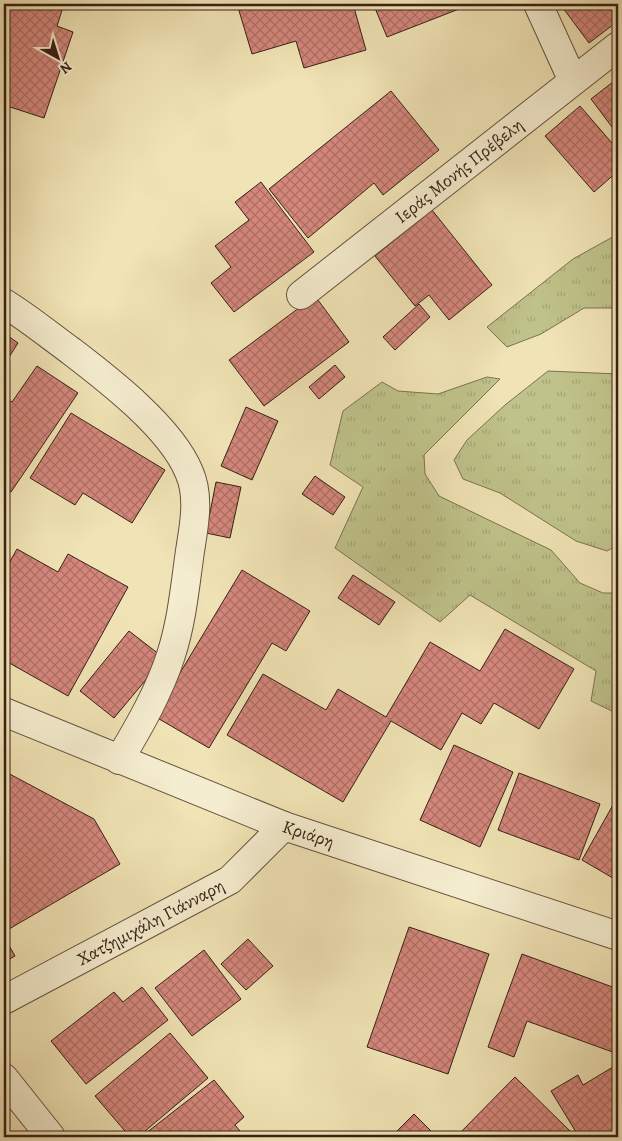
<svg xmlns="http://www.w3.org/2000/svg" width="622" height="1141" font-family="Alegreya,serif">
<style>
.grass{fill:url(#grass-tufts);stroke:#7b7250}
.building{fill:url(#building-cross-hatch);stroke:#372116}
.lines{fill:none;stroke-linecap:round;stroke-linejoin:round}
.minor-casing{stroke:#65523e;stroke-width:30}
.minor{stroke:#f5edcf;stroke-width:28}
.labels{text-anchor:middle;stroke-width:4.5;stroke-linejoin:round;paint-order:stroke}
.street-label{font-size:18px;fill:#372116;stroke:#f5edcf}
</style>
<defs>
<pattern id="grass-tufts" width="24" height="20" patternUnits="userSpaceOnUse" patternTransform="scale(1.25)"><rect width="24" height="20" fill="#bfc28a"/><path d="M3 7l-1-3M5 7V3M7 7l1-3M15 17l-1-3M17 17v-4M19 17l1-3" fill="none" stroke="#a5a676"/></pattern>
<pattern id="building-cross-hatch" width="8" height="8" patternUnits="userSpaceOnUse" patternTransform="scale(1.25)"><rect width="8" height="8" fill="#d5877c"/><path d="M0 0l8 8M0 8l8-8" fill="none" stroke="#ae6e65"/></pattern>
</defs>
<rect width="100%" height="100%" fill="#f0e3b5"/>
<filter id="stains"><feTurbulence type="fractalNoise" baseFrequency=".004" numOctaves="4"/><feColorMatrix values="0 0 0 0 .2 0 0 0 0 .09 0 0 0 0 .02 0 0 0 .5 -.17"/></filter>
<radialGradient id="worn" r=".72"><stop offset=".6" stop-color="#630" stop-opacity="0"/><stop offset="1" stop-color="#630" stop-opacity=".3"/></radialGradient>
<path class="grass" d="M618,234V308H584L541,334L507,347L487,327L573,259Z
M548,371L618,374V545L607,551L576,541L500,493L463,479L454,460L467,440L505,405Z
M487,377L500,379L424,455L425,474L439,496L551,550L580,583L603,593H618V714L591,701L596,671L470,595L440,622L335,548L363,487L330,465L343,411L382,382L398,391L438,394Z"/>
<path class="building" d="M4,4H64L57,26L73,32L44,118L4,105Z
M237,4H322V6L330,4H353L366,50L304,68L296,41L252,54Z
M386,4H457L459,9L387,37L375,8Z
M560,4H618V21L589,43Z
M618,78V135L591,99Z
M391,91L439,150L383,195L374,183L308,238L269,189Z
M580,106L618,150V171L594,192L545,136Z
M261,182L314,252L234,312L211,283L231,267L215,246L249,220L235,202Z
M432,210L492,285L449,320L429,295L415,306L375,256Z
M315,296L349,342L264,406L229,360Z
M419,304L430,317L395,350L383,337Z
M4,333L18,343L4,365Z
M335,365L345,377L319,399L309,387Z
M37,366L78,393L11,492L4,487V397L12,402Z
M246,407L278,421L252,480L221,466Z
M71,413L165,470L132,523L83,493L75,505L30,478Z
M315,476L345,497L333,515L302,494Z
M216,482L241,487L230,538L206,533Z
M17,549L58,572L68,554L128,587L68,696L4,660V572Z
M242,570L310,611L286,651L272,643L209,748L154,716Z
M353,575L395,602L379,625L338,598Z
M505,629L574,669L539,729L494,703L481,724L462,713L441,750L391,721L343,802L227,735L263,674L326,710L338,689L386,717L430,642L480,671Z
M129,631L164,658L114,718L80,691Z
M454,745L513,772L480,847L420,820Z
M4,771L94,819L120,864L4,932Z
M519,773L600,804L579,860L498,830Z
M618,796V881L582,860Z
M409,927L489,954L448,1074L367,1047Z
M4,937L15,956L4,962Z
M248,939L273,966L246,990L221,964Z
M204,950L241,999L192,1036L155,988Z
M522,954L618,989V1054L527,1021L514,1057L488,1047Z
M142,987L168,1020L86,1084L51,1041L114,992L123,1002Z
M170,1033L208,1078L138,1137H130L95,1096Z
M618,1064V1137H579L551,1091L578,1075L583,1085Z
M515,1077L570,1131L564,1137H456Z
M214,1080L244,1117L235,1125L245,1137H141Z
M414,1114L437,1137H391Z"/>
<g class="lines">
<defs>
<g id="minor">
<path d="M538,4L573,81"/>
<path id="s1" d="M301,295L618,46"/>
<path d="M4,303C27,317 49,335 71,351C109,380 171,428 189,472C200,496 194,526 190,551C185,586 182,621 171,655C159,692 139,727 119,760"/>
<path id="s2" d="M4,712L284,826L618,936"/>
<path id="s3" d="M4,1000L230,880L284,826"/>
<path d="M4,1078L51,1137"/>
</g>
</defs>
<use href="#minor" class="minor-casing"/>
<use href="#minor" class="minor"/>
</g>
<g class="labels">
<g class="street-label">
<text dy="6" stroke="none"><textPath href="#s1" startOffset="201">Ιεράς Μονής Πρέβελη</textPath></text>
<text dy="6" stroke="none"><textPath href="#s2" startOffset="328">Κριάρη</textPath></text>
<text dy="6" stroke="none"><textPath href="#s3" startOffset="166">Χατζημιχάλη Γιάνναρη</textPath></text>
</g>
</g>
<rect width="622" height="1141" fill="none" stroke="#f0e3b5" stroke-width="20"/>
<rect x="5" y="5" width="612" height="1131" fill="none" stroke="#372116" stroke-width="2.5"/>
<rect x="10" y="10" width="602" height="1121" fill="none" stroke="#372116"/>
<g transform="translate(58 58) rotate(141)" stroke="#f5edcf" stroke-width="4" paint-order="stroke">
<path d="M0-4L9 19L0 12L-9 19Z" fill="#372116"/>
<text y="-8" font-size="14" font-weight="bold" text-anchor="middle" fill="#372116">N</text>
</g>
<rect width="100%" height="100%" filter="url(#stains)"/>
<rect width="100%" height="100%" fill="url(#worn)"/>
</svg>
